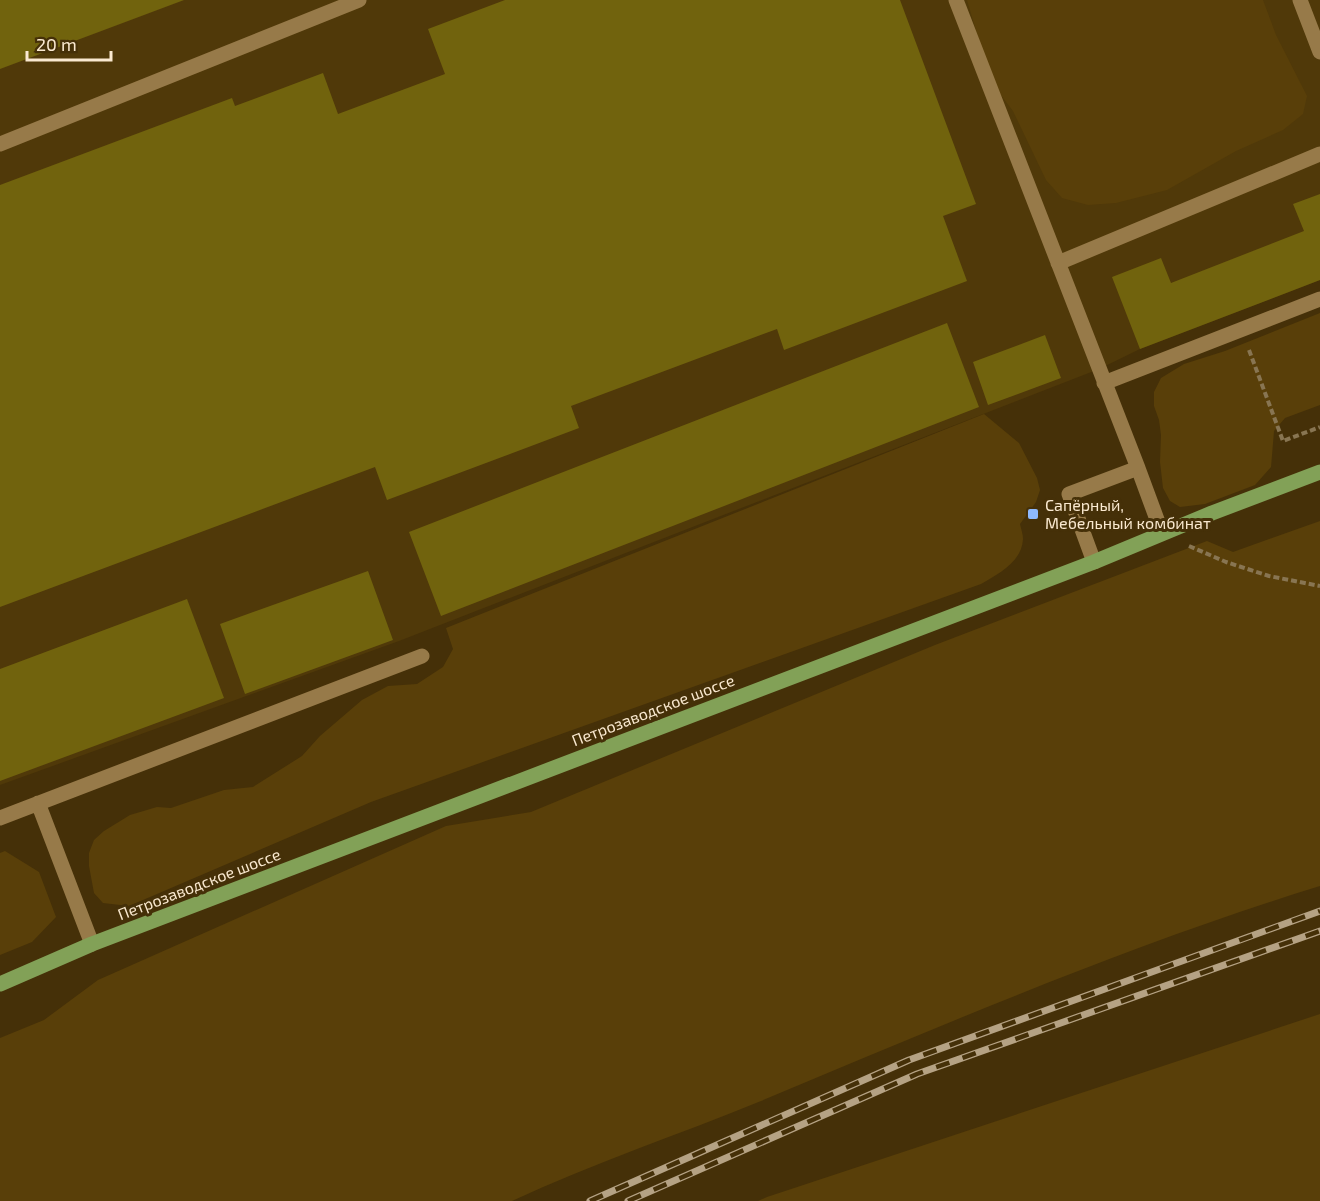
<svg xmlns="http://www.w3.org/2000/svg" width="1320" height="1201" font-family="'Exo 2',sans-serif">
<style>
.built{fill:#503909}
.green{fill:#593f09}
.building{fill:#71630d}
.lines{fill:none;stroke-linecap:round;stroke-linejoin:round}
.path{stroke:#887552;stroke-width:4;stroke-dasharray:6 3;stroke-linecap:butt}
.lane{stroke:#977a49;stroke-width:15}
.primary{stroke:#82a157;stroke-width:15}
.rail-casing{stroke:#b5a284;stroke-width:7}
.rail{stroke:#453008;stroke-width:4.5;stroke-dasharray:14;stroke-linecap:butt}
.poi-dot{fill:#8eb9fc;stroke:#453008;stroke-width:2}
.labels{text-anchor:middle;stroke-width:6;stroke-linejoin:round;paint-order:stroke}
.poi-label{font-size:16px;fill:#fae9d0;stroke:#453008;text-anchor:start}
.street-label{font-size:16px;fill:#fae9d0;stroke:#453008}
</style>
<rect width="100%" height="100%" fill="#453008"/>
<path class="built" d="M0,0H1320V280L1140,349L1099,369L399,641L0,785Z"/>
<path class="green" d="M967,0H1263L1276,35L1307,96L1303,114L1283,130L1236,151L1167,190L1116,203L1088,205L1062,198L1046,180L1013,111L997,90L986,64Z
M1320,313V405L1285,418L1274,431L1271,467L1255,485L1205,504L1180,507L1170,501L1163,488L1160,462L1161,435L1159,420L1154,406V392L1161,378L1184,364L1225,351Z
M984,414L1019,443L1037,478L1040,490L1036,502L1020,524C1021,529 1023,534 1023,539C1022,562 998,574 981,584L371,802L129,906L103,903L94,893L89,866V853L94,840L104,831L130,815L157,807L171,808L224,790L253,787L302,756L320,736L362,700L388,686L417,684L443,667L453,649L446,628Z
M1320,521V886C1129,945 945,1024 761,1101C678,1135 593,1163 512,1201H0V1038L44,1020L98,980L446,826L531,812L935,645L1207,541L1233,552Z
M5,851L39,872L56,917L32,942L0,955V853Z
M1320,1014V1201H758L767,1197Z"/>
<path class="building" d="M0,0H184L0,69Z
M505,0H900L976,204L943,216L967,281L784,350L777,329L571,406L579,428L387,500L375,467L0,607V185L232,98L235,106L323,73L338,114L445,74L428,29Z
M1320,194V280L1140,349L1112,277L1161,258L1171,283L1304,231L1293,204Z
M947,323L979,407L441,616L409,532Z
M1045,335L1061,378L988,405L973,362Z
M368,571L393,640L245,694L220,624Z
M187,599L224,698L0,781V669Z"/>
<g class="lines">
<path class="path" d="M1249,350L1283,441L1320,427
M1189,546L1226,562L1269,576L1320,586"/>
<path class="lane" d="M956,0L1138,468
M1300,0L1320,52
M0,144L359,0
M1058,263L1320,154
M1104,383L1320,299
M1094,562L1069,494L1138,468L1162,533
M38,803L92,944
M0,818L422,656"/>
<path class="primary" d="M0,984L92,944L1094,562L1212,513L1320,472"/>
<defs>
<path id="rail" d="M590,1201L909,1060L1320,911
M628,1201L917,1074L1320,931"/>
</defs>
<use href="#rail" class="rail-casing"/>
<use href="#rail" class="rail"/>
</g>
<rect class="poi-dot" x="1027" y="508" width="12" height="12" rx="3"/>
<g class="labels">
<g class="poi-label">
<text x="1045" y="511">Сапёрный,<tspan x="1045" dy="18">Мебельный комбинат</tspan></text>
</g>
<g class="street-label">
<text transform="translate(653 710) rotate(-21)" y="6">Петрозаводское шоссе</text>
<text transform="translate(199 884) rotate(-21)" y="6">Петрозаводское шоссе</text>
</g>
</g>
<path d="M27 51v9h84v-9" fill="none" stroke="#fae9d0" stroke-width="3"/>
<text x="36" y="51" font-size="18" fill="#fae9d0" stroke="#453008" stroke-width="4.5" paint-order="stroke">20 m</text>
</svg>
